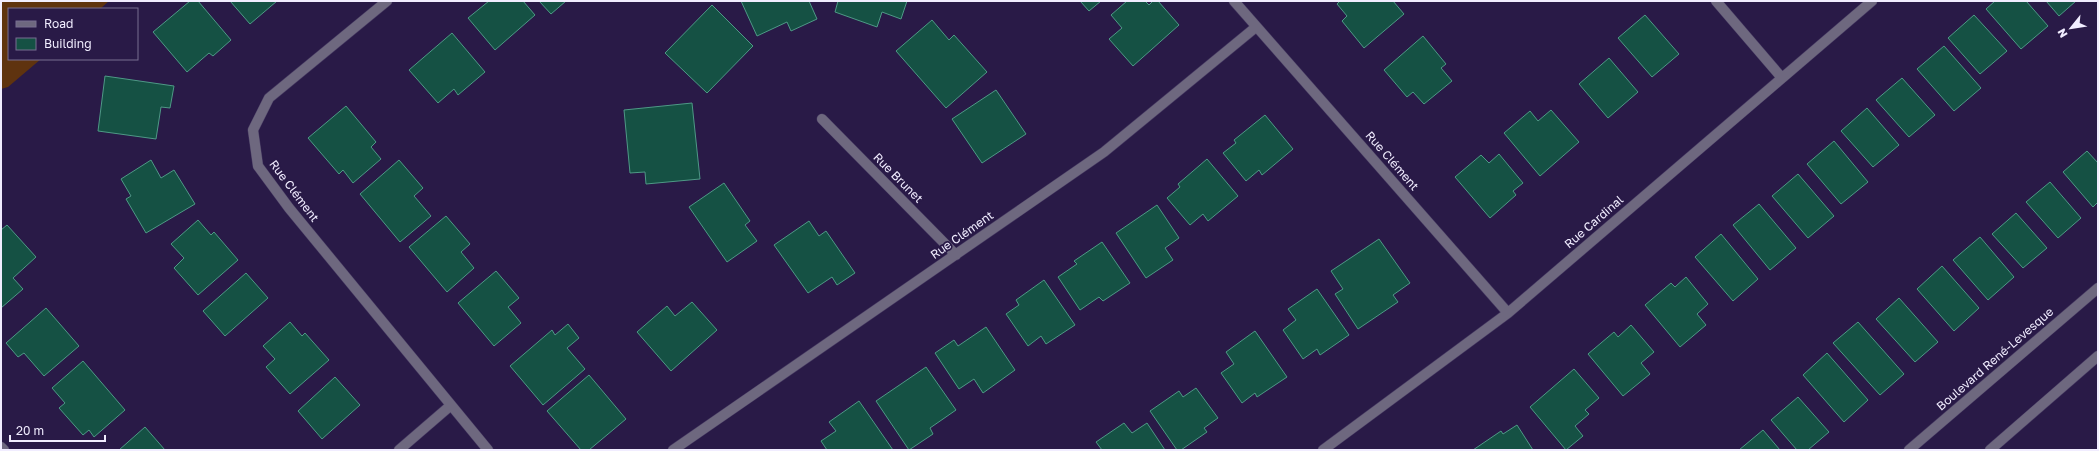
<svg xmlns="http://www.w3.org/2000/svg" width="2099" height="451" font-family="'Golos Text',sans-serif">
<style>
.green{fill:#5f330f}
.building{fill:#155144;stroke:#4e9986}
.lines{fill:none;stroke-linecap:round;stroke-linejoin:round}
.street-casing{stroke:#453861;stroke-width:11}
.street{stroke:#6e687f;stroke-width:10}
.labels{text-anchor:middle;stroke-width:3.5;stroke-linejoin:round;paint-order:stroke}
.street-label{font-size:12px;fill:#f1edff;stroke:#291a47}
</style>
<rect width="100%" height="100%" fill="#291a47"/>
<path class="green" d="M1,1H109L100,9H9V59H41L8,87L1,89Z"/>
<path class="building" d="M190,1H198L231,40L213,56L209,53L187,72L153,32Z
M230,1H277L250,24Z
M489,1H523L535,15L495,50L468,18Z
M539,1H566L551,14Z
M741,1H809L817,19L791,31L787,22L757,36Z
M838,1H907L901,19L882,12L877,27L835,12Z
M1080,1H1101L1089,11Z
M1127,1H1145L1149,5L1153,1H1158L1179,25L1133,66L1109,39L1122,28L1111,15Z
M1340,1H1393L1404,14L1364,48L1342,21L1347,16L1337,4Z
M1995,1H2026L2048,26L2021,49L1986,9Z
M2046,1H2076L2059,16Z
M712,5L753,46L707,93L665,53Z
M1645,15L1679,54L1652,77L1618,38Z
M1974,15L2007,51L1980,74L1948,38Z
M932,20L949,40L954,35L987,72L946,108L896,51Z
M452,33L485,72L458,95L454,89L438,103L409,70Z
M1423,36L1446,64L1441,68L1452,81L1424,104L1413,92L1407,97L1384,70Z
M1944,46L1981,88L1954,111L1917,69Z
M1609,58L1638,92L1608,118L1579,84Z
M105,76L174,86L170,108L161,107L156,139L98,131Z
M1902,78L1935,115L1909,137L1876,100Z
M996,90L1026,134L982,163L952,119Z
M692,103L700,179L646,184L645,172L630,173L624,110Z
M346,106L376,142L371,147L381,159L353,183L343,170L339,174L308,138Z
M1867,108L1899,145L1873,167L1841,131Z
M1551,110L1579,142L1540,176L1504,133L1530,111L1538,121Z
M1265,115L1293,149L1262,175L1259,170L1246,181L1223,153L1236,143L1234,140Z
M1834,141L1868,182L1841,204L1807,164Z
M2087,151L2098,163V202L2093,207L2063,172Z
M1499,154L1523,183L1513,191L1516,195L1490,218L1455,177L1481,155L1489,163Z
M1207,159L1238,196L1208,221L1203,214L1190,225L1167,198L1180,187L1178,184Z
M151,160L161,178L174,170L195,204L146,233L126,199L131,196L121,179Z
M399,160L423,188L414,196L431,216L400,242L360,194Z
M1798,174L1834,216L1808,238L1772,196Z
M2050,182L2081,218L2058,238L2026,202Z
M724,183L750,221L745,225L757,241L727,262L689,207Z
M1759,204L1796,248L1770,270L1733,225Z
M1157,205L1179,238L1165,248L1173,260L1146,278L1116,233Z
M2016,213L2047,248L2023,268L1992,234Z
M446,216L470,244L461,252L474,268L447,292L409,247Z
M198,220L211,235L214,232L238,260L198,295L174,268L184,258L171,244Z
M809,221L819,236L826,231L855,273L837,285L832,277L808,293L774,245Z
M7,225L36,257L13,278L23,289L1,308V230Z
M1721,234L1758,279L1733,301L1695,257Z
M1980,237L2014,277L1988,300L1953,260Z
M1379,239L1410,283L1393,295L1398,302L1358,329L1335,294L1343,289L1331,271Z
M1102,242L1130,283L1103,301L1099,297L1080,310L1058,277L1077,264L1074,261Z
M1942,266L1979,308L1954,331L1917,289Z
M496,271L519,298L508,307L521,323L494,346L458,303Z
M246,273L268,298L225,336L203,311Z
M1686,277L1708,304L1697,314L1706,325L1680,347L1645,305L1671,283L1675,287Z
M1044,280L1075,325L1046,344L1041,336L1028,346L1006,314L1019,305L1016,300Z
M1317,289L1349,335L1320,355L1317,349L1303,359L1283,330L1296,320L1288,309Z
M1899,298L1938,342L1915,362L1876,319Z
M692,302L717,330L671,371L637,332L667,306L675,316Z
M46,308L79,346L44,376L24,353L18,357L6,343Z
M290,322L302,336L305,333L329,360L290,394L266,367L275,359L263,346Z
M1858,322L1904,374L1880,395L1833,343Z
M568,324L579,338L567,348L585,369L543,405L510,366L552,330L555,335Z
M1631,325L1654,352L1641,363L1650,374L1623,396L1588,354L1614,332L1618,337Z
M986,327L1015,370L983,393L974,379L959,389L935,353L954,340L958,346Z
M1255,331L1287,377L1257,397L1255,393L1242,403L1221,373L1234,364L1226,352Z
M1827,353L1868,400L1844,422L1803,375Z
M83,361L125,410L94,437L89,430L83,435L59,408L65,403L52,388Z
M926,367L956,410L930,428L933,434L909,450L876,401Z
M1574,369L1599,398L1585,410L1589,414L1575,426L1583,436L1566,450L1530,407Z
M589,375L626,419L589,450H581L547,411Z
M335,377L360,405L322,439L298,411Z
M1196,388L1218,418L1204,428L1207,432L1181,450H1177L1150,411L1179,391L1183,397Z
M1798,397L1829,432L1808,450H1797L1771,420Z
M859,401L893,450H827L821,441L836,431L829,422Z
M1124,423L1132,433L1147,423L1165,450H1102L1096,442Z
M1517,425L1533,450H1473L1501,431L1503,434Z
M145,427L165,450H119Z
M1763,430L1780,450H1739Z"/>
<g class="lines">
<defs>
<path id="street" d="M387,1L269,98L253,130L258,166L289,208L488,450
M1234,1L1508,313
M1716,1L1782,78
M822,119L956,255
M1,447L4,450
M399,450L450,406
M673,450L1104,152L1256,27
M1323,450L1508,313L1872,1
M1909,450L2098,288
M1990,450L2098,356"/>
</defs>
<use href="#street" class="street-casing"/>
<use href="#street" class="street"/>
</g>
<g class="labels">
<g class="street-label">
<text transform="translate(1392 161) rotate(49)" y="4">Rue Clément</text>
<text transform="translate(898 178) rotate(45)" y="4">Rue Brunet</text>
<text transform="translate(294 191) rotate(53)" y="4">Rue Clément</text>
<text transform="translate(1594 222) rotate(-41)" y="4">Rue Cardinal</text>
<text transform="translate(962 235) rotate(-35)" y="4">Rue Clément</text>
<text transform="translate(1995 359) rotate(-41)" y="4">Boulevard René-Levesque</text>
</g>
</g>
<rect width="2099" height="451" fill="none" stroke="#f1edff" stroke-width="4"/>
<rect x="8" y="8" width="130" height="52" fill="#291a47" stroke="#796e91"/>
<rect x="16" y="21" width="20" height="6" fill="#6e687f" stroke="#796e91"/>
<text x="44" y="28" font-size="12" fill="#f1edff">Road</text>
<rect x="16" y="38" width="20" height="12" fill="#155144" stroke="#796e91"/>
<text x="44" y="48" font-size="12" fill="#f1edff">Building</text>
<g transform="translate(2071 28) rotate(240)" stroke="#291a47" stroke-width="3" paint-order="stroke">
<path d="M0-3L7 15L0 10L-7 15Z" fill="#f1edff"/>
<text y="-6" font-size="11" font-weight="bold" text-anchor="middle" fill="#f1edff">N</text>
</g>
<path d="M10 435v6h95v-6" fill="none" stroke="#f1edff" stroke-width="2"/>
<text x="16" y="435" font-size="12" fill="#f1edff" stroke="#291a47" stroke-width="3" paint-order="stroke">20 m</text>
</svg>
